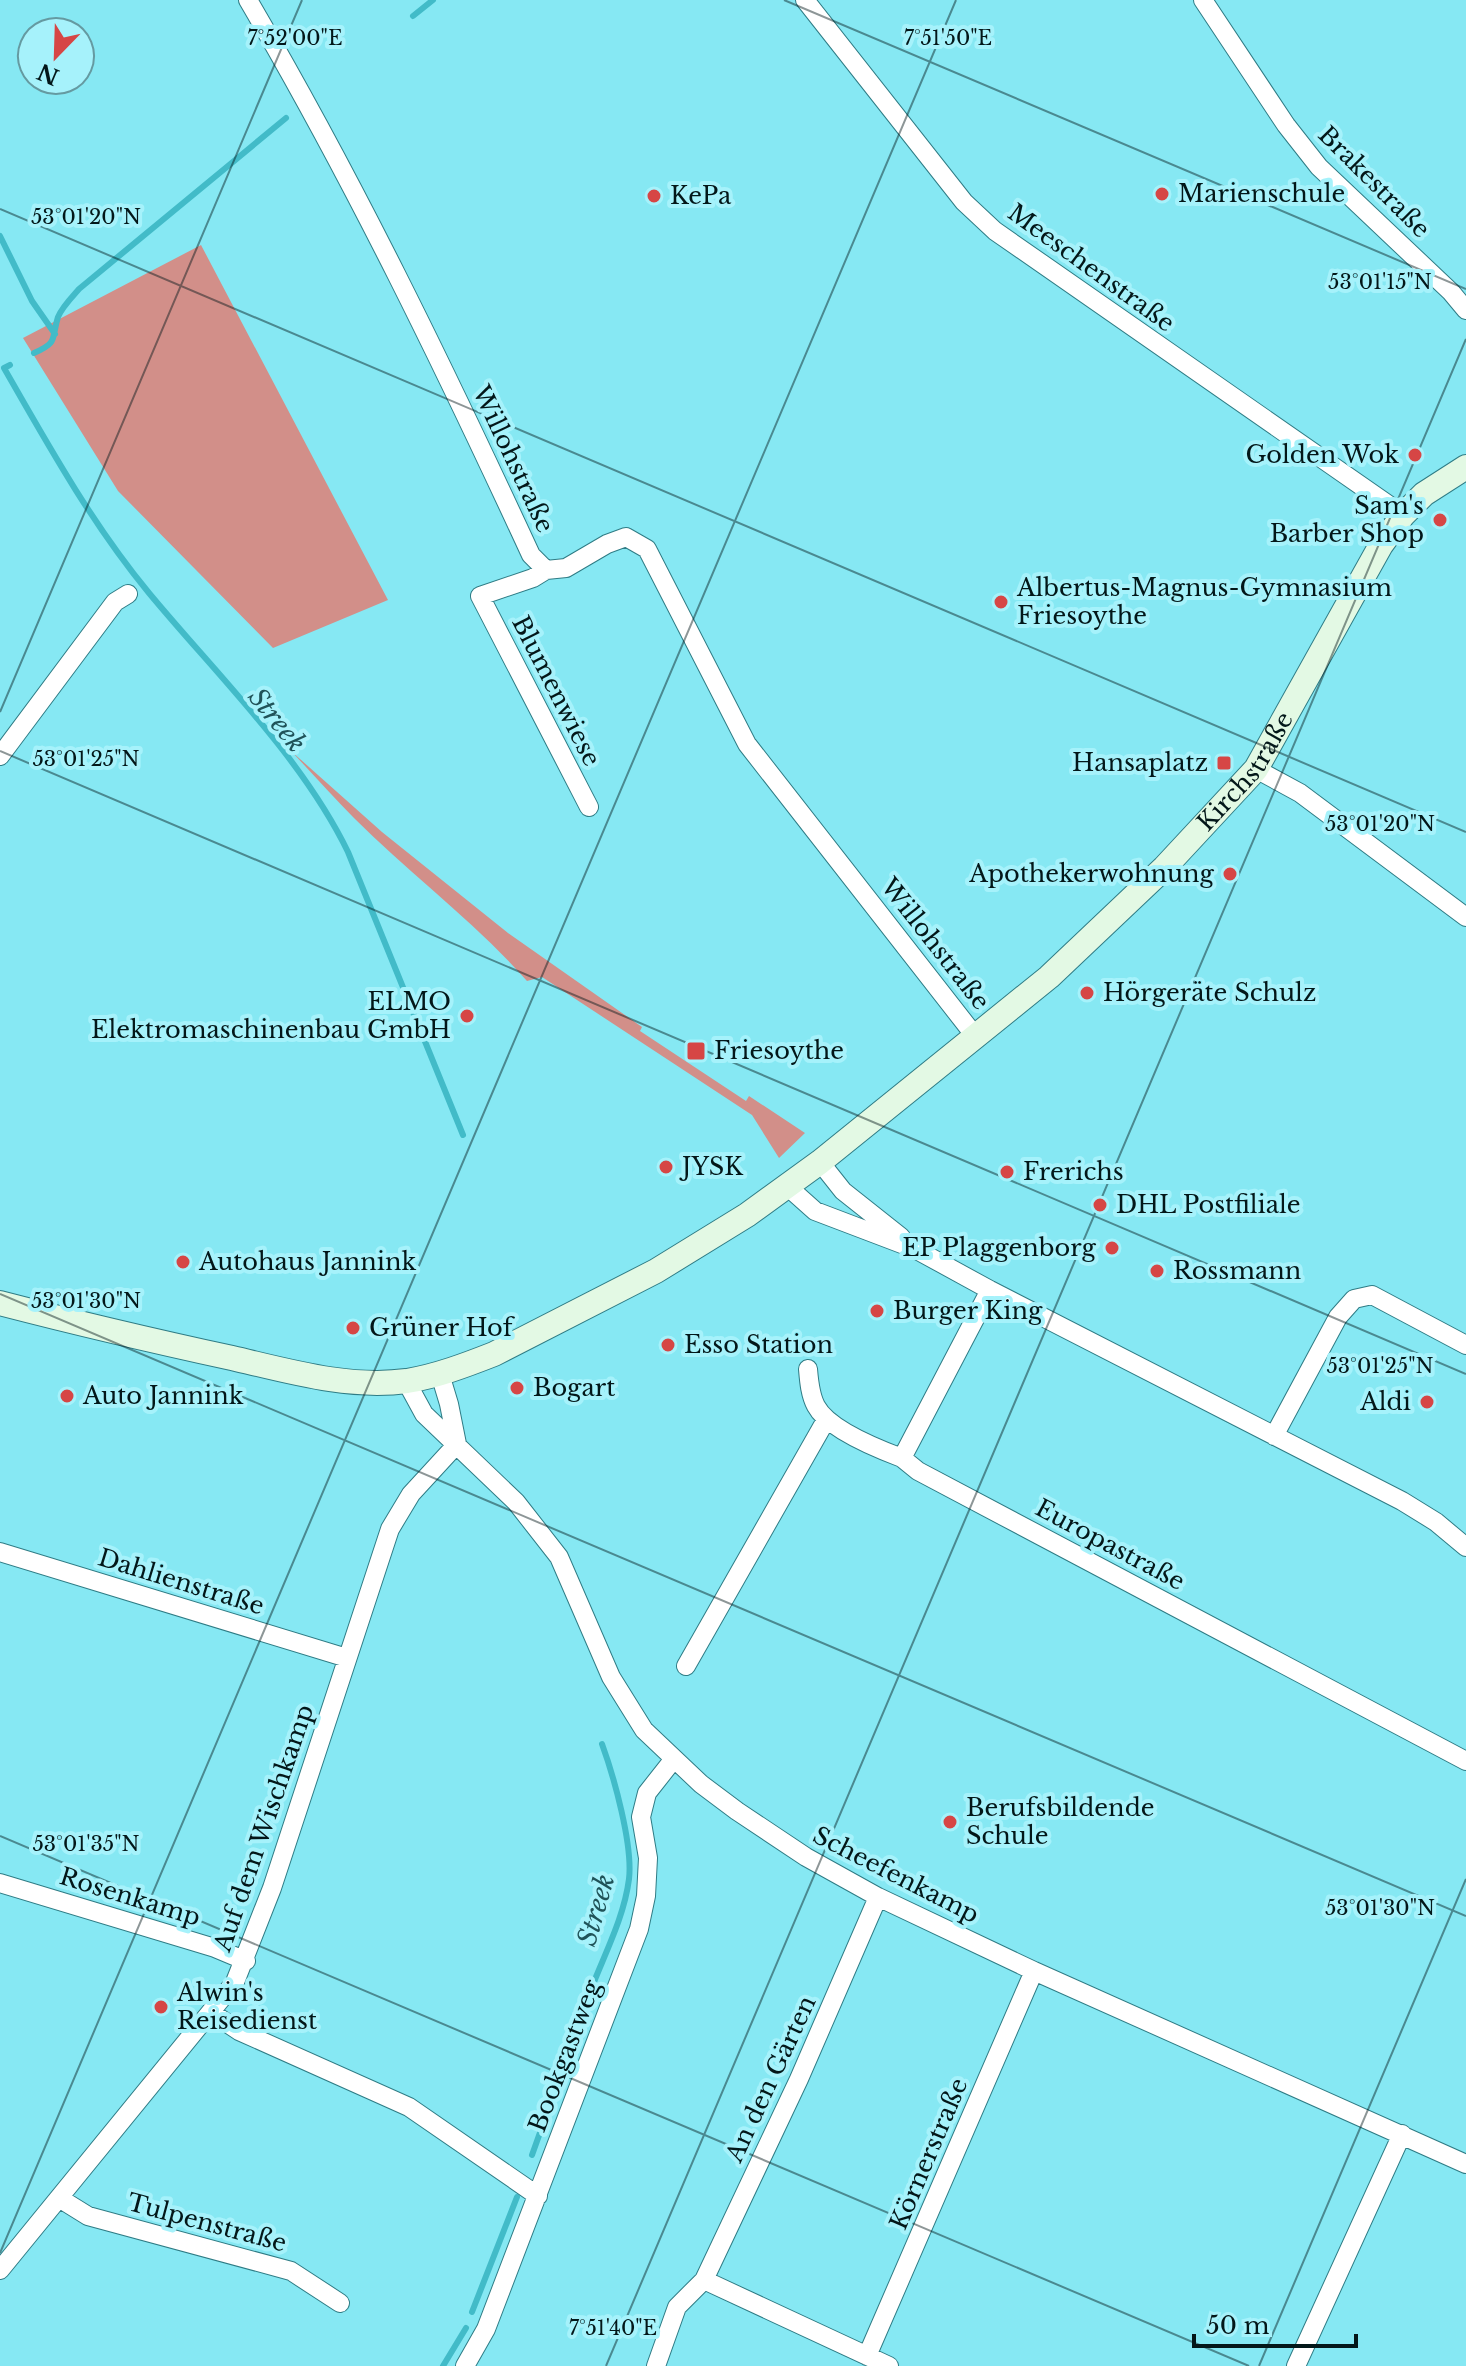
<svg xmlns="http://www.w3.org/2000/svg" width="1466" height="2366" font-family="'Libre Baskerville',serif">
<style>
.grass{fill:#d28f89}
.lines{fill:none;stroke-linecap:round;stroke-linejoin:round}
.stream{stroke:#42bbc8;stroke-width:6}
.street-casing{stroke:#2f7c85;stroke-width:20}
.secondary-casing{stroke:#2f7c85;stroke-width:26}
.street{stroke:#fff;stroke-width:18}
.secondary{stroke:#e3f9e4;stroke-width:24}
.ticks{fill:none;stroke:#031719;stroke-width:2;stroke-opacity:0.45}
.poi-dot{fill:#d64645;stroke:#a6f2fb;stroke-width:3}
.labels{text-anchor:middle;stroke-width:8;stroke-linejoin:round;paint-order:stroke}
.street-label{font-size:24px;fill:#031719;stroke:#a6f2fb}
.poi-label{font-size:24px;fill:#031719;stroke:#a6f2fb;text-anchor:start}
.water-label{font-size:26px;font-style:italic;fill:#205359;stroke:#a6f2fb}
.ticks-label{font-size:20px;text-anchor:middle;fill:#031719;stroke:#a6f2fb;stroke-width:8;stroke-linejoin:round;paint-order:stroke}
</style>
<rect width="100%" height="100%" fill="#86e8f3"/>
<path class="grass" d="M201,245L388,600L273,648L118,491L23,338Z
M291,751L382,832L508,933L642,1027L640,1031L746,1101L749,1096L805,1133L779,1158L752,1115L542,977L527,981C474,921 410,874 354,818C332,796 312,773 291,751Z"/>
<g class="lines">
<path class="stream" d="M413,16L433,0
M0,236L32,301L55,334
M34,353C59,342 51,339 58,317C62,307 72,297 79,289L286,118
M10,365L4,368C48,445 92,524 149,593C216,674 302,757 348,852L463,1135
M590,1992C604,1955 624,1918 629,1879C633,1845 614,1777 602,1744
M532,2155L580,2021
M472,2312L517,2197
M443,2366L466,2328"/>
<defs>
<path id="street" d="M248,0C353,179 444,367 531,555L546,570L566,568L607,544L626,537L647,549L747,744L975,1036
M805,0L964,202L995,231L1403,515
M1203,0L1286,125L1319,167L1451,292L1466,310
M546,570L533,578L480,596L589,807
M0,756L115,602L128,594
M1256,769L1300,793L1466,917
M820,1162L843,1191L901,1237
M787,1186L815,1211L915,1249L990,1290L1402,1501L1436,1522L1466,1547
M990,1290L902,1458L918,1471L1466,1761
M808,1369C809,1381 810,1395 816,1406C828,1429 878,1449 902,1458
M440,1374L449,1404L457,1444
M406,1381L424,1414L516,1502L559,1557L611,1677L644,1730L701,1784L737,1811L806,1857L878,1897L1034,1971L1466,2164
M1274,1436L1338,1317L1354,1299L1372,1295L1466,1345
M0,1552L347,1658
M686,1666L826,1420
M0,1883L215,1948L246,1961
M212,2013L239,2031L409,2107L538,2196
M59,2198L88,2216L291,2271L340,2303
M0,2270L235,1982L272,1888L390,1529L411,1494L457,1444
M704,2280L889,2366
M867,2356L1034,1971
M465,2366L486,2329L639,1929L646,1896L648,1858L641,1817L647,1793L673,1760
M656,2366L677,2307L704,2280L799,2079L878,1897
M1296,2366L1402,2134"/>
<g id="secondary">
<path id="s1" d="M0,1303C77,1323 154,1341 232,1358C288,1371 349,1389 407,1381C437,1376 466,1365 494,1354L656,1271L747,1215L820,1162L1049,977L1164,868L1256,769L1381,545L1403,515L1424,494L1466,467"/>
</g>
</defs>
<use href="#street" class="street-casing"/>
<use href="#secondary" class="secondary-casing"/>
<use href="#street" class="street"/>
<use href="#secondary" class="secondary"/>
</g>
<path class="ticks" d="M784,0L1466,289M0,209L1466,832M0,712L302,0M0,751L1466,1374M0,1294L1466,1916M0,1836L1249,2366M0,2253L956,0M606,2366L1466,339M1259,2366L1466,1879"/>
<g class="poi-dot">
<circle cx="1162" cy="194" r="8"/>
<circle cx="654" cy="196" r="8"/>
<circle cx="1415" cy="455" r="8"/>
<circle cx="1440" cy="520" r="8"/>
<circle cx="1001" cy="602" r="8"/>
<rect x="1216" y="755" width="16" height="16" rx="4"/>
<circle cx="1230" cy="874" r="8"/>
<circle cx="1087" cy="993" r="8"/>
<circle cx="467" cy="1016" r="8"/>
<rect x="686" y="1041" width="20" height="20" rx="4"/>
<circle cx="666" cy="1167" r="8"/>
<circle cx="1007" cy="1172" r="8"/>
<circle cx="1100" cy="1205" r="8"/>
<circle cx="1112" cy="1248" r="8"/>
<circle cx="183" cy="1262" r="8"/>
<circle cx="1157" cy="1271" r="8"/>
<circle cx="877" cy="1311" r="8"/>
<circle cx="353" cy="1328" r="8"/>
<circle cx="668" cy="1345" r="8"/>
<circle cx="517" cy="1388" r="8"/>
<circle cx="67" cy="1396" r="8"/>
<circle cx="1427" cy="1402" r="8"/>
<circle cx="950" cy="1822" r="8"/>
<circle cx="161" cy="2007" r="8"/>
</g>
<g class="labels">
<g class="street-label">
<text transform="translate(1374 182) rotate(45)" y="8">Brakestraße</text>
<text transform="translate(1091 268) rotate(36)" y="8">Meeschenstraße</text>
<text transform="translate(513 459) rotate(65)" y="8">Willohstraße</text>
<text transform="translate(556 691) rotate(63)" y="8">Blumenwiese</text>
<text dy="8" stroke="none"><textPath href="#s1" startOffset="1466">Kirchstraße</textPath></text>
<text transform="translate(935 944) rotate(52)" y="8">Willohstraße</text>
<text transform="translate(1110 1545) rotate(28)" y="8">Europastraße</text>
<text transform="translate(181 1582) rotate(17)" y="8">Dahlienstraße</text>
<text transform="translate(264 1828) rotate(-71)" y="8">Auf dem Wischkamp</text>
<text transform="translate(896 1875) rotate(27)" y="8">Scheefenkamp</text>
<text transform="translate(130 1897) rotate(17)" y="8">Rosenkamp</text>
<text transform="translate(565 2056) rotate(-69)" y="8">Bookgastweg</text>
<text transform="translate(771 2079) rotate(-65)" y="8">An den Gärten</text>
<text transform="translate(929 2154) rotate(-67)" y="8">Körnerstraße</text>
<text transform="translate(207 2223) rotate(15)" y="8">Tulpenstraße</text>
</g>
<g class="poi-label">
<text x="1178" y="202">Marienschule</text>
<text x="670" y="204">KePa</text>
<text x="1399" y="463" text-anchor="end">Golden Wok</text>
<text x="1424" y="514" text-anchor="end">Sam's<tspan x="1424" dy="28">Barber Shop</tspan></text>
<text x="1017" y="596">Albertus-Magnus-Gymnasium<tspan x="1017" dy="28">Friesoythe</tspan></text>
<text x="1208" y="771" text-anchor="end">Hansaplatz</text>
<text x="1214" y="882" text-anchor="end">Apothekerwohnung</text>
<text x="1103" y="1001">Hörgeräte Schulz</text>
<text x="451" y="1010" text-anchor="end">ELMO<tspan x="451" dy="28">Elektromaschinenbau GmbH</tspan></text>
<text x="714" y="1059">Friesoythe</text>
<text x="682" y="1175">JYSK</text>
<text x="1023" y="1180">Frerichs</text>
<text x="1116" y="1213">DHL Postfiliale</text>
<text x="1096" y="1256" text-anchor="end">EP Plaggenborg</text>
<text x="199" y="1270">Autohaus Jannink</text>
<text x="1173" y="1279">Rossmann</text>
<text x="893" y="1319">Burger King</text>
<text x="369" y="1336">Grüner Hof</text>
<text x="684" y="1353">Esso Station</text>
<text x="533" y="1396">Bogart</text>
<text x="83" y="1404">Auto Jannink</text>
<text x="1411" y="1410" text-anchor="end">Aldi</text>
<text x="966" y="1816">Berufsbildende<tspan x="966" dy="28">Schule</tspan></text>
<text x="177" y="2001">Alwin's<tspan x="177" dy="28">Reisedienst</tspan></text>
</g>
<g class="water-label">
<text transform="translate(277 720) rotate(51)" y="9">Streek</text>
<text transform="translate(596 1910) rotate(-74)" y="9">Streek</text>
</g>
</g>
<g class="ticks-label">
<text x="295" y="45">7°52'00"E</text>
<text x="948" y="45">7°51'50"E</text>
<text x="86" y="224">53°01'20"N</text>
<text x="1380" y="289">53°01'15"N</text>
<text x="86" y="766">53°01'25"N</text>
<text x="1380" y="831">53°01'20"N</text>
<text x="86" y="1308">53°01'30"N</text>
<text x="1380" y="1373">53°01'25"N</text>
<text x="86" y="1851">53°01'35"N</text>
<text x="1380" y="1915">53°01'30"N</text>
<text x="613" y="2335">7°51'40"E</text>
</g>
<g transform="translate(56 56) rotate(203)"><circle r="38" fill="#a6f2fb" stroke="#659aa1" stroke-width="2"/>
<path d="M0-6L14 30L0 20L-14 30Z" fill="#d64645"/>
<text y="-12" font-size="22" font-weight="bold" text-anchor="middle" fill="#031719">N</text>
</g>
<path d="M1194 2334v12h162v-12" fill="none" stroke="#031719" stroke-width="4"/>
<text x="1206" y="2334" font-size="24" fill="#031719" stroke="#a6f2fb" stroke-width="6" paint-order="stroke">50 m</text>
</svg>
